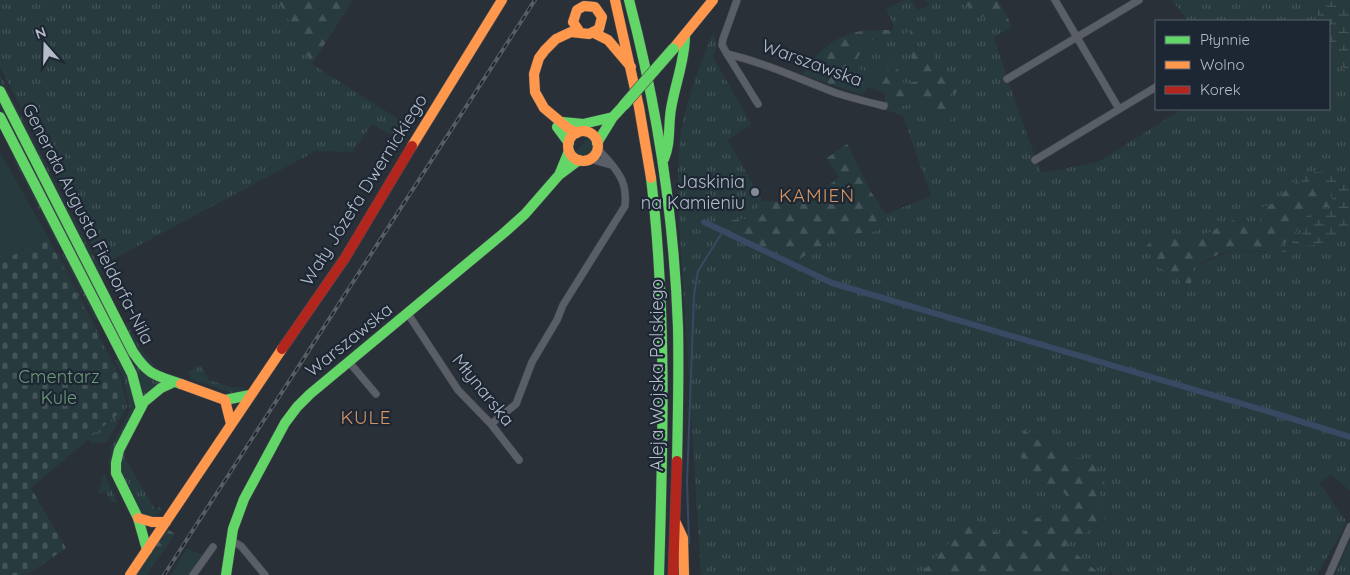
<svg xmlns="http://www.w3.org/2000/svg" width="1350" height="575" font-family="Quicksand,sans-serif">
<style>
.grass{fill:url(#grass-tufts);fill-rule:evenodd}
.forest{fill:url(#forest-firs)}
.wetland{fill:url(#wetland-marsh)}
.cemetery{fill:url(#cemetery-stones)}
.garden{fill:#273a3e}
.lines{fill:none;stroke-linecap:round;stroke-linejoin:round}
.stream{stroke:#384963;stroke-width:2}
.canal{stroke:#384963;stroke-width:6}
.street-casing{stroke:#484c53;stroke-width:8}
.fast-casing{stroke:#484c53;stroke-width:11}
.slow-casing{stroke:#484c53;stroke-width:11}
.jam-casing{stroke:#484c53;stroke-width:11}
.street{stroke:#5a5e66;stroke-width:7}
.fast{stroke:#63d668;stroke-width:10}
.slow{stroke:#ff974d;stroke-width:10}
.jam{stroke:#b3261e;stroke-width:10}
.rail-casing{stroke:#595d64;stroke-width:4}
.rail{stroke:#1d2633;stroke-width:2;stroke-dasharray:5.5;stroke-linecap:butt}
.fast-bridge-casing{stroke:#484c55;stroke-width:12;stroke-linecap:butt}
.fast-bridge{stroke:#63d668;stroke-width:11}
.poi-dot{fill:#848b96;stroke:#1d2633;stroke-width:2}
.labels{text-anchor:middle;stroke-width:4.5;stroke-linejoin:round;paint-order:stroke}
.street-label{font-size:18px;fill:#b4bcc9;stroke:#1d2633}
.poi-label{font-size:18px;fill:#b4bcc9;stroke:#1d2633;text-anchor:end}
.park-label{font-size:18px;fill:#6b9a76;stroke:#1d2633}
.neighbourhood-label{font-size:19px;letter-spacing:1px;fill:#d59563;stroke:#1d2633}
</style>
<defs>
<pattern id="grass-tufts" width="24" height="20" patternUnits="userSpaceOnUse" patternTransform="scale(1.25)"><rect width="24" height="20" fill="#273a3e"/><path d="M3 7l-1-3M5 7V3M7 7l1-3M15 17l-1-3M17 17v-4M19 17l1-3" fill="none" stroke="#445559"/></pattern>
<pattern id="forest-firs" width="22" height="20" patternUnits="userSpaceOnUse" patternTransform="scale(1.25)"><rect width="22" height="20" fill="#273a3e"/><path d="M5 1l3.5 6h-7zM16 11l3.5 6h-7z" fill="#445559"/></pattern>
<pattern id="wetland-marsh" width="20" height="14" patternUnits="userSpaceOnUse" patternTransform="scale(1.25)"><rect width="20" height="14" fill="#273a3e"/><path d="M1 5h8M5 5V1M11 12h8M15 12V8" fill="none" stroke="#445559"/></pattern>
<pattern id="cemetery-stones" width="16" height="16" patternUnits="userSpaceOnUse" patternTransform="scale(1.25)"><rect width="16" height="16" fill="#273a3e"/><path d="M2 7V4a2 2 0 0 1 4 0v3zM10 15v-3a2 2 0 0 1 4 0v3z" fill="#445559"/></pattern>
</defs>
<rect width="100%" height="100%" fill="#2a3038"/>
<path class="grass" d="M0,0H278L312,64L412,128L404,142L372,124L352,152L316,151L102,265L0,67Z
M905,0H911L918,10L929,6L926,0H961L962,3L979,13L996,27L1009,20L1012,27L994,37L1009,84L1041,173L1098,162L1182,109H1329V46L1350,78V182L1333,173L1308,172L1299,189L1311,180L1329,192L1337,208L1318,211L1302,234L1281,252L1350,236V491L1331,474L1319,483L1347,522L1317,575H1113L1110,570L1107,575H1101L1065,545L1105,521L1070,459L1025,430L1032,481L1060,488L1074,505L1056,516L1036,518L1017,540L968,522L920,575H701L678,203C678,178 677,152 682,127C688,94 701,63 713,32L717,47L713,57L751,124L728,140L762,201L753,218L725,221L794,263L815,249L844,235L877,231L885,222L886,214L931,196L903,116L884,109L886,104L902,106L925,98L934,125L951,100V93L942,72L916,50L912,30L905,34L918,81L904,84L893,78L857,69L858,57L867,42L894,34L893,23L886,9ZM1295,184L1293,193L1299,200L1333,207H1317L1301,216L1298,232L1266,252L1231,251L1193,267L1159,268L1153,240L1185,238L1206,234L1219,228L1250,230L1277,202L1286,189Z
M1172,0H1319L1317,21H1188Z
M0,75L103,274L101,275L92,263L0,84Z
M0,98L111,314L106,317L0,107Z
M15,151L62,244L58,246L13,158Z
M66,252L99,319L96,321L62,254Z
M57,253L59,254L121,379L127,407L107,442L92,443L88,439L119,413V377Z
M113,320L133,358L166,381L143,401L108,322Z
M127,323L142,351L158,369L185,380L161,374L146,365L123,325Z
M117,359C128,372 140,396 134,414C129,430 119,446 112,461L108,465L111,447L130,410L123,376L114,360Z
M200,365L209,380L233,388L247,387L235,394L191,379L189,371Z
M124,451L125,452V458L155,510L160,507L162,511L150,519L140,513L122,476L121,465Z
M104,473L117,502H111L106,491L98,494Z
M1350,539V575H1335Z"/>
<path class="forest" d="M278,0H353L312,64Z
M961,0H998L1009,20L996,27L979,13L962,3Z
M868,30H893L894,34L867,42L858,57V69L892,78L884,62L892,57L904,84L918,81L905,34L912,30L916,50L930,48L942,72L956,71L961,86L956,93L951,94V100L954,101L951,125H934L925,98L902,106L886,104L884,93L867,87L863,95L803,75V72C822,48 836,34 868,30Z
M847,144L871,192L886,214L885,222L877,231L844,235L815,249L794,263L723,226L725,221L753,218L762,201L792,202L805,201L824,194L827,187L839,177L827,158Z
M1292,181L1295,184L1293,193L1299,199L1311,183L1326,193L1334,207H1317L1301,216C1298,231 1299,231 1287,241C1265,258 1255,248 1232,251C1219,252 1205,261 1193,267L1195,276L1190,284L1178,280L1159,267L1156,256L1145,248L1152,240L1185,238L1206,234L1233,220L1246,221L1250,230L1260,221L1263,207L1277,202Z
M1024,430L1070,459L1089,458L1105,484L1099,491L1105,521L1066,545L1101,575H920L968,522L1017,540L1036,518L1056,516L1074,505L1060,488L1032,481L1019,452Z
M166,528L175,534L147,575H134Z"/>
<path class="wetland" d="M1319,0H1350V78L1329,46V21H1317Z
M1308,172L1333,173L1350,182V236L1280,253L1302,234L1303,218L1318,211L1337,208L1329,192L1311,180L1299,189V178Z"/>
<path class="cemetery" d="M48,237L119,377V413L31,488L66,548L27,575H0V262Z"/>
<path class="garden" d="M589,137L594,145L591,153L583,157L575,152Z
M0,152L48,237L0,262Z
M187,548L205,556L192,575H171Z"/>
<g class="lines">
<path class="stream" d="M689,543L687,482L694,295L698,271L723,231"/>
<path class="canal" d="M704,222L832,283L1277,414L1350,437"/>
<defs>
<path id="street" d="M737,0L723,39L722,45L727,54C766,63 799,79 836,93C852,98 868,102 884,106
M1055,0L1119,109
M727,54L758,104
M1007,79L1139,0
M590,159L611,165
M1035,160L1156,87
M408,314L458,390L491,424L519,460
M349,362L376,394
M491,424L516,404L532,362L557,320L563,305L625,206C627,185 621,175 608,160C604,155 600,153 598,148
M230,540L241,546L265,575
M193,575L213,547
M1329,575L1350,527"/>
<path id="fast" d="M629,0C657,106 674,217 678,327C679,372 678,416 677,461
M0,91L133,352C149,376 155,375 181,384
M0,117L132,374L141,408
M562,122L583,124L613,117
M557,127L569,143
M597,143L613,117L624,105
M664,159C671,143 668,126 671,109C675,84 685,61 685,35
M560,173L569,151
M651,178C667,310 663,442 659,575
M225,400L250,395
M147,550L138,518L116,473V463L119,450L144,402L161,388L174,382
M226,575L233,529L244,499L285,423L297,407L310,394L505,232L525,214L559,175L579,160"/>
<path id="slow" d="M615,0L639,107L651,178
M594,33L608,40L631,67
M673,49L713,0
M568 146a15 15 0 1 1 30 0a15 15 0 1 1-30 0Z
M577,133L569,129L544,108L535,92L534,74L539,58L545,50L556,39L571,32L589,34L599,29L602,17L595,7L584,6L577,10L573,22L579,31
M412,146L502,0
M181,384L225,400L231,424
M138,518L152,522H166
M676,523L683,538L684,575
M130,575L282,349"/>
<path id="jam" d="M282,349L345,258L412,146
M673,575L677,461"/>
</defs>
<use href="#street" class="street-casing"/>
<use href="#fast" class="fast-casing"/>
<use href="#slow" class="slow-casing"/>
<use href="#jam" class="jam-casing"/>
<use href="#street" class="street"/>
<use href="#fast" class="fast"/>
<use href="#slow" class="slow"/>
<use href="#jam" class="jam"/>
<defs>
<path id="rail" d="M164,575L535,0"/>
</defs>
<use href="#rail" class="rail-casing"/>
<use href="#rail" class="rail"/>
<defs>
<path id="fast-bridge" d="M624,105L673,49"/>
</defs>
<use href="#fast-bridge" class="fast-bridge-casing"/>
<use href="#fast-bridge" class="fast-bridge"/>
</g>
<circle class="poi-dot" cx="755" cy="192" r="5"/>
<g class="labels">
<g class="street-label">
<text transform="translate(812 63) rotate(20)" y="6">Warszawska</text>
<text transform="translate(364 190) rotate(-58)" y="6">Wały Józefa Dwernickiego</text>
<text transform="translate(88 224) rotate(63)" y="6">Generała Augusta Fieldorfa-Nila</text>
<text transform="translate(349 340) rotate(-39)" y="6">Warszawska</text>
<text transform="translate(657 375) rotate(-90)" y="6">Aleja Wojska Polskiego</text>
<text transform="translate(483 390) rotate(51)" y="6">Młynarska</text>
</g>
<g class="poi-label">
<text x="745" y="188">Jaskinia<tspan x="745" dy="21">na Kamieniu</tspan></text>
</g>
<g class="park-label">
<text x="59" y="383">Cmentarz<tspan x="59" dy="21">Kule</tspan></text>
</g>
<g class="neighbourhood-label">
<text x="817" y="202">KAMIEŃ</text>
<text x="366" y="424">KULE</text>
</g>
</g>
<rect x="1155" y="20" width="175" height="90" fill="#1d2633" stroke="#59626f"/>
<rect x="1165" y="36" width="25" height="8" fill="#63d668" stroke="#59626f"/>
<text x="1200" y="45" font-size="15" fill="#b4bcc9">Płynnie</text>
<rect x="1165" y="61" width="25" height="8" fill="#ff974d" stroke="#59626f"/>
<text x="1200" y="70" font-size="15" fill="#b4bcc9">Wolno</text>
<rect x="1165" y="86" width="25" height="8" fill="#b3261e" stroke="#59626f"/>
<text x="1200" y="95" font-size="15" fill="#b4bcc9">Korek</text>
<g transform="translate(45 45) rotate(340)" stroke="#1d2633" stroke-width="4" paint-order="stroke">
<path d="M0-4L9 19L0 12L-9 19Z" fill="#b4bcc9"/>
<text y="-8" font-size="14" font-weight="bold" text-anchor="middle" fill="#b4bcc9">N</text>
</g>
</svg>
